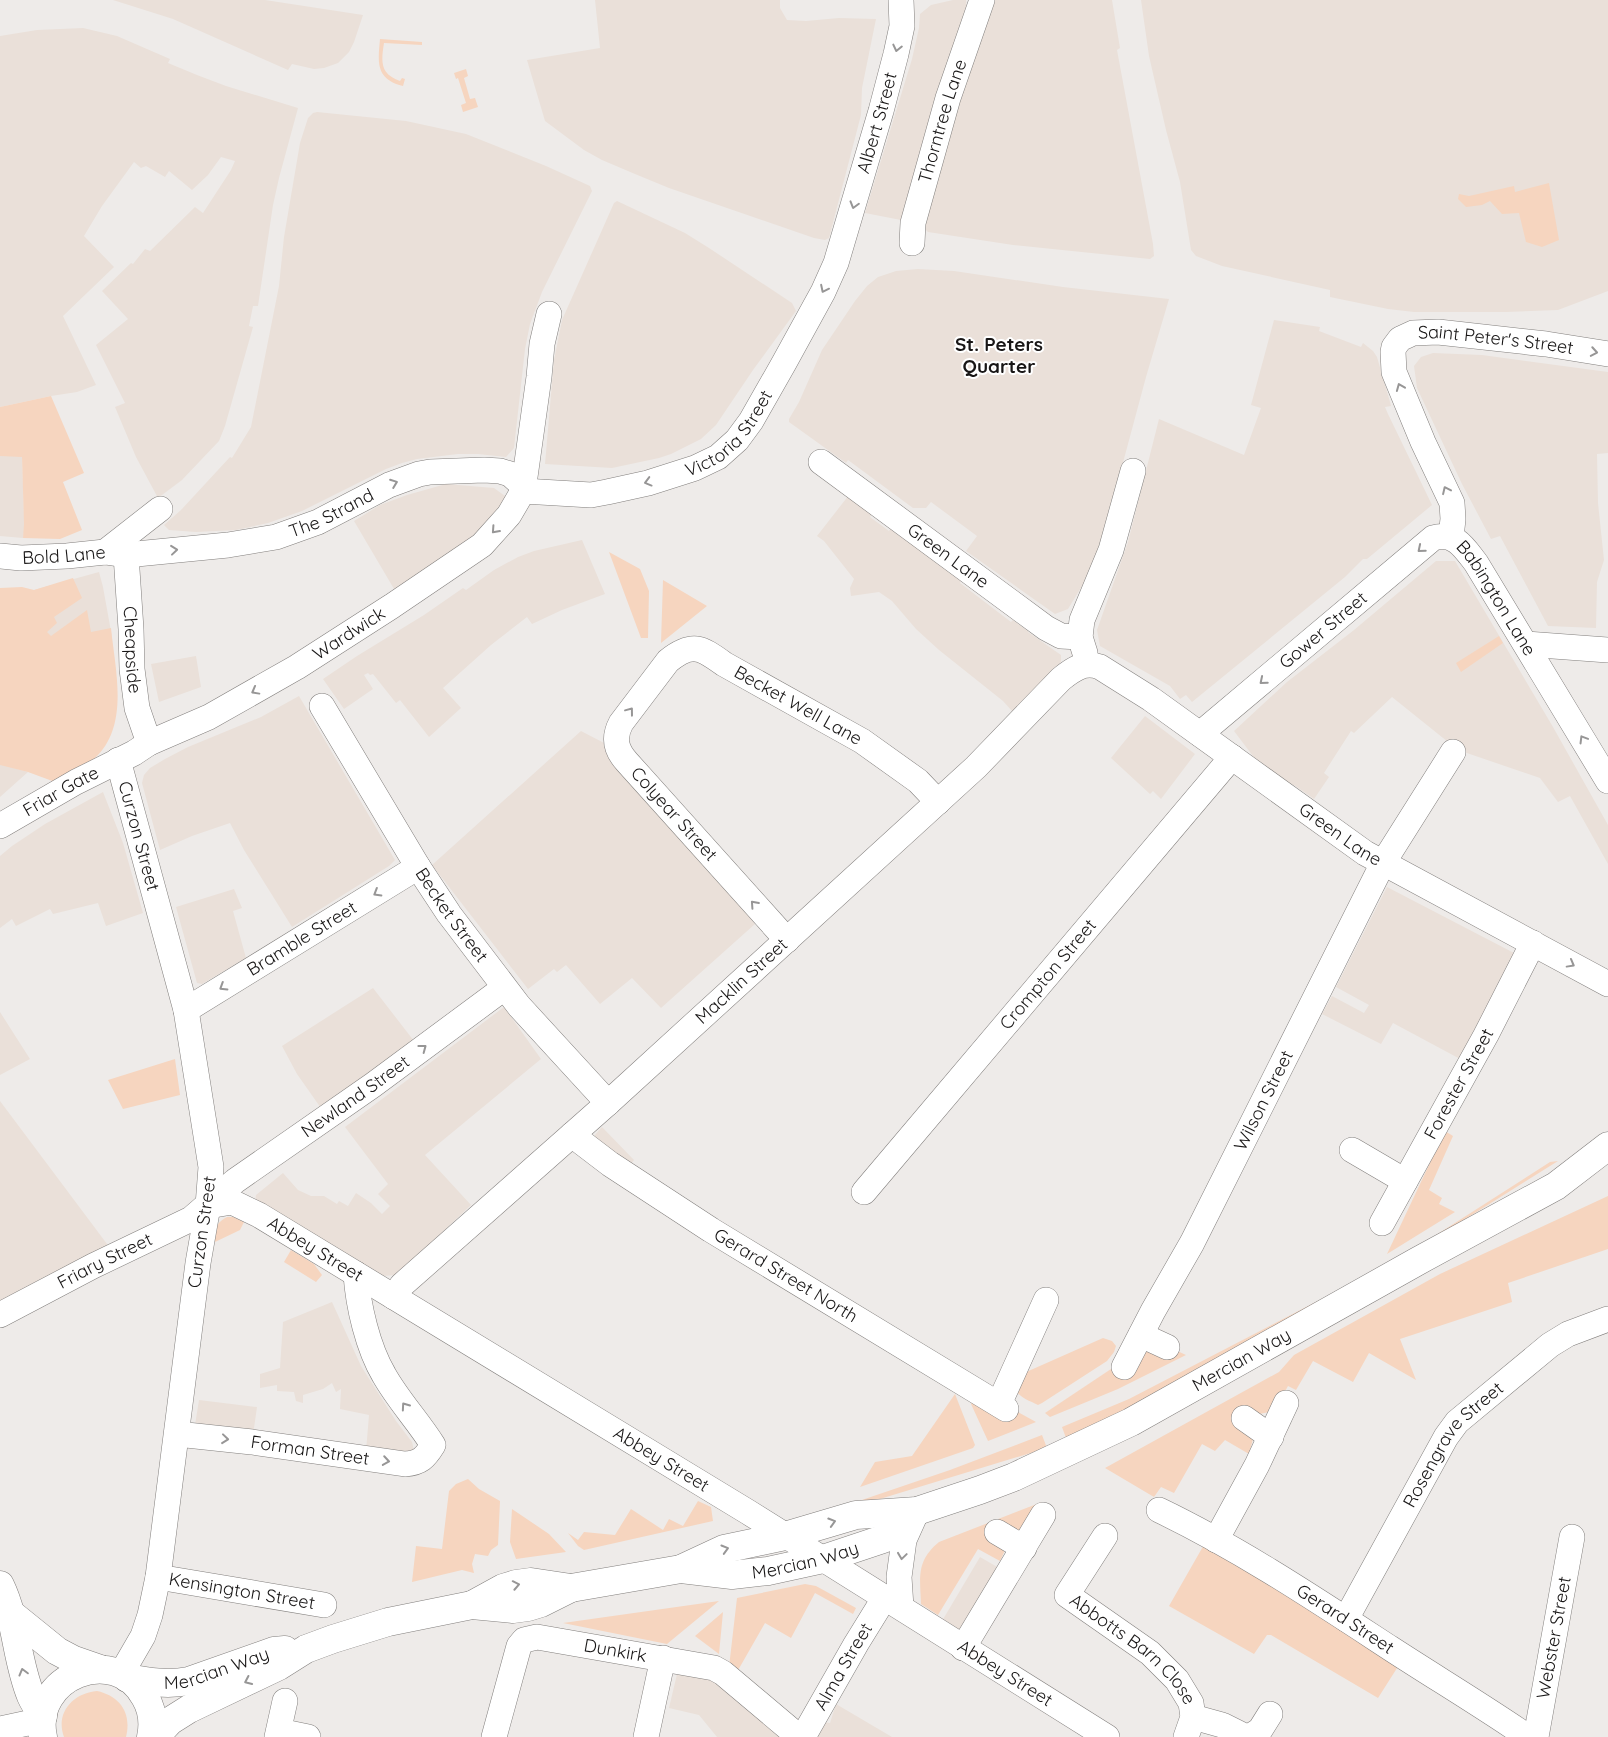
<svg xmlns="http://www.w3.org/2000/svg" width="1608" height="1737" font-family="Quicksand,sans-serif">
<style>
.built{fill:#eae0d9}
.green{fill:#f6d5bf}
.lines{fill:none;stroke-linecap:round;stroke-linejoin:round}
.minor-casing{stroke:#827f7d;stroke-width:26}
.major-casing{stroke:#827f7d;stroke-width:29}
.minor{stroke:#fff;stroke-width:25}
.major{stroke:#fff;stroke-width:28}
.oneway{stroke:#979696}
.labels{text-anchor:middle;stroke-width:4;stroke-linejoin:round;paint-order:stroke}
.street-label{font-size:18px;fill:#181616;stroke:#fff}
.neighbourhood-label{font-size:19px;font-weight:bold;fill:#181616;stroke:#fff}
</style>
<rect width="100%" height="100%" fill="#eeebe9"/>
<path class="built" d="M113,0H265L363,15L354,42L349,52L338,63L324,68L314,69L292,64L288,70L173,19Z
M595,0H780V8L787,20L806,21L839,18L876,19L862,88L861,115L829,238L825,240L814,238L669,188L635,174L602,160L584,150L545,121L527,60L600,48Z
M953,0H966L967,16L906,221L865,213L912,59L919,28L920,14L931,5Z
M989,0H1112L1120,48L1117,50L1153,244L1154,256L1150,259L1013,245L928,232L923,227Z
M1141,0H1608V291L1558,310L1506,312H1414L1388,309L1330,297V290L1222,266L1196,256L1191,250L1180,182L1166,130L1149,56Z
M83,28L117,36L170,59L168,63L197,75L226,86L298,108L279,178L273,205L258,306H253L249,326L253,327L225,426L219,441L182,480L158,498L136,457L115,407L125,403L96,345L128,319L102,291L131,263L133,264L145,249L150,251L195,207L203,213L231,170L235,161L221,157L208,175L192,190L169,171L165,177L146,166L141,168L134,162L102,206L84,236L114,267L63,316L96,385L77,392L51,396L0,407V36L37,30Z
M317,112L406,121L466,134L546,166L590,186L592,191L542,292L530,324L525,349L514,448L506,457L478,454H458L417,459L402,463L386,469L302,511L268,523L236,530L196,532L169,530L164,525L181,510L230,457L232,458L251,427L279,286L284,237L300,143L308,118L313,113Z
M617,201L685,233L709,248L792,303L796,311L753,370L716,425L701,439L671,454L659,458L612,468L545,464L554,360L562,320L614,203Z
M918,269L954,271L1063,287L1169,299L1146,377L1103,537L1090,573L1068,609L1055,614L966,551L977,536L931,502L926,508H913L848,460L846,463L789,422V419L799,402L822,350L855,301L867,286L878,277L896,271Z
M1274,320L1320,327L1319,331L1361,347L1363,343L1373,351L1377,357L1390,402L1391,406L1385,407L1388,414L1432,505L1367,559H1363L1345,577L1192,702L1186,695L1180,699L1170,686L1100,646L1097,630L1128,542L1159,419L1244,455L1261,408L1251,405Z
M1433,353L1482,355L1608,372V453L1597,454L1598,503L1604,560L1597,582L1596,628L1548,626L1500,536L1491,539L1462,484L1417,388L1414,366L1421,357Z
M46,404L23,538L0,536V456H22L24,514L29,452L0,415Z
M446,484L494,488L505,496L506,501L493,522L397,594L354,521L380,505L407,495Z
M849,495L872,514L870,517L889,531L891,528L961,581L960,583L1011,622L1013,620L1028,631V632L1061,655V662L1051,671L1052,672L1012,711L1003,701L939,650L916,629L892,601L879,592L851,596L850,588L854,579L824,541L817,536Z
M582,540L605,594L562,610L532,624L527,617L491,645L443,688L461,708L429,737L400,700L396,703L373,674L370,675L368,673L364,675L373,689L344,709L323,679L357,656L424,615L463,588L466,590L494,570L518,557L534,551Z
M1436,561H1455L1553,727L1608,825V864L1570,796L1558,802L1540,778L1458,750L1392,697L1354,733L1351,731L1324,773L1329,777L1314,799L1294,785H1289L1262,768L1234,731L1287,682L1354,630Z
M99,572L103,587L112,637L49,656L34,590Z
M196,656L201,687L159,702L151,664Z
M299,696L395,860L389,866L292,927L244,850L230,823L192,836L160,850L142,783L144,775L150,768L165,759L188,747L261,717Z
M1145,716L1195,754L1161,799L1153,791L1150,794L1111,758Z
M581,731L606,744L720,877L755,924L661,1008L632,978L600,1004L566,965L557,972L554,969L528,989L432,865Z
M0,764L28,772L0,797Z
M103,792L123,843L143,913L106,926L98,903L53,914L50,909L16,926L12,919L0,928V856L12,846L45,824Z
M1387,887L1514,953L1462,1060L1393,1023L1381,1044L1322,1014L1332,996L1364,1013L1369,1005L1336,987Z
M234,889L242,908L233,911L246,958L202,984L197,983L176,907Z
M373,988L414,1041L323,1111L297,1074L282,1046Z
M504,1007L541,1059L425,1155L471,1205L397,1275L382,1276L255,1202L256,1195L283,1173L298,1190L311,1196H324L337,1204L339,1201L348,1206L356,1193L371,1203L382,1214L390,1206L378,1194L388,1184L345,1127Z
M0,1012L30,1059L0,1075Z
M0,1101L110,1248L0,1308Z
M602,1127L634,1160L631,1164L594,1142V1136Z
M332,1302L361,1366L396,1421L412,1442L414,1451L412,1455L366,1451L369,1415L340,1409L341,1389L336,1392L332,1383L323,1389L303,1395V1403L296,1401L294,1392L277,1391V1385L260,1388V1374L280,1368L283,1322Z
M199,1400L257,1407L253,1435L195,1425Z
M980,1557L999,1568L961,1631L942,1621Z
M678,1670L737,1672L757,1685L794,1718L830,1723L836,1704L892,1737H717L699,1715L669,1708Z"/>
<path class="green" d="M380,39L422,42V45L384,43C381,62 380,74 400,81L402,78L405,79L403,86C375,79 378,62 380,39Z
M466,69L468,76L464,78L470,99L475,98L478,107L463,112L461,105L466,103L458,78L456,79L454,73Z
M1549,183L1559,240L1542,247L1526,242L1519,213L1502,214L1490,201L1482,205L1466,207L1458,199L1459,194L1469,196L1514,186L1515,192Z
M51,396L84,473L63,482L82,530L60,539L23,538L24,524L22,457L0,456V407Z
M609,552L640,569L649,591L648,638H641Z
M73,578L82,598L54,617L57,623L47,632L51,636L87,610L91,632L111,628C115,669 129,722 98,755C88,766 67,775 55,782L28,772L0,765V588L22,587L34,590Z
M663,580L707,606L661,643Z
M1499,636L1503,643L1461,672L1456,663Z
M175,1059L180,1095L123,1109L108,1080Z
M1445,1131L1453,1136L1429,1190L1442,1198L1439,1204L1455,1212L1387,1254Z
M1558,1161L1408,1255L1143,1403L1066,1438L1062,1427L1129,1399L1360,1279L1408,1253L1550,1162Z
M1608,1196V1249L1508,1283L1512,1302L1400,1339L1416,1380L1369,1353L1353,1382L1313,1361L1296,1390L1288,1386L1274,1411L1254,1415V1435L1249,1454L1225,1440L1215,1451L1202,1444L1174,1493L1161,1487L1154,1497L1105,1468L1279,1372L1294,1355L1440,1274Z
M227,1217H233L244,1222L240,1230L215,1242C213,1230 216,1223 227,1217Z
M291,1250L314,1264L322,1275L316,1282L284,1262Z
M1103,1338L1112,1341L1116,1346L1114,1352L1107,1361L1042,1403L1038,1405C1030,1401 1021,1398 1016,1391L1024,1373Z
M1173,1349L1186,1355L1118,1389L1050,1417L1045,1413L1111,1369L1128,1376L1143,1351Z
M955,1394L975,1445L973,1448L860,1487L875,1462L912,1456Z
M974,1398L1014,1410L1036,1422L988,1441L971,1404Z
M1042,1435L1047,1448L857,1506L856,1502L950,1470Z
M468,1479L479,1489L500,1501L498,1545L491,1550L488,1556L475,1554L472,1564L474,1573L462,1570L412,1582L416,1546L442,1549L449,1491L456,1484Z
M698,1501L711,1507L713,1521L584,1550L578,1546L568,1533L578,1540L584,1532L615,1535L631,1509L663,1530L669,1519L683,1526Z
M1042,1502L1028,1524L1005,1550L1000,1561L978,1549L938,1615L921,1604C920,1577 916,1561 939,1542Z
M512,1509L549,1534L566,1552L516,1559L510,1542Z
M1205,1543L1399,1665L1378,1698L1271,1635H1267L1254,1654L1169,1606Z
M805,1584L816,1586L856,1608L853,1614L815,1593L791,1638L765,1623L737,1672L729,1667L737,1598Z
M719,1601L667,1644L563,1623Z
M723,1612L719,1654L695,1636Z
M97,1691C120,1696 132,1713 126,1737H64C55,1713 73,1693 97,1691Z"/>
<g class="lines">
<defs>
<g id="minor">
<path id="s1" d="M912,243L913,223L948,98L982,0"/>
<path id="s2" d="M821,462L1046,628L1061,636L1080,637"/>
<path id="s3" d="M523,491L591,495L607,492L648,483L695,468L718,457L737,440L751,421L784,363L823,292L836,263L881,111L896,54L902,26L901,0"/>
<path id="s4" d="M1451,537L1453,519L1452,503L1423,442L1394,372L1393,352L1394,347L1400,339L1413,333L1438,332L1546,344L1608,354"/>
<path d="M105,552L160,509"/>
<path id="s5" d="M126,555L131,629L132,669L137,708L149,743"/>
<path id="s6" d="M0,556L21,558L67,556L105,552L126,555L228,545L276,537L318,522L389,485L419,474L430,472L484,470L500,471L510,474L520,483L523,491"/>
<path d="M1526,644L1608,650"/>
<path d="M1085,653L1080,637L1082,620L1111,550L1133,471"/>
<path id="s7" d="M322,706L418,867L449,914L519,1006L608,1103"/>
<path id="s8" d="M1200,734L1433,538C1455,531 1465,549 1476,563L1608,781"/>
<path id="s9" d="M118,760L186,1010L211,1167L208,1206L198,1263L158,1577L150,1615L143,1636L121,1674"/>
<path id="s10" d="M0,826L76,782L134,753L149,743L209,717L297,667L392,606L482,545L509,515L523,491L539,377L542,344L549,314"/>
<path id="s11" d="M787,940L627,762C616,750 613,738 621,723L668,661C692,642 701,647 724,664L862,741L918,781L938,802"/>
<path id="s12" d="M186,1010L418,867"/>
<path id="s13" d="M572,1135L610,1164L711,1230L1006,1409"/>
<path d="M1352,1150L1405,1181"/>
<path id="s14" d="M864,1192L1232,757"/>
<path id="s15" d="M208,1206L232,1202L259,1215L748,1512L1107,1737"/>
<path id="s16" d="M1382,1223L1486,1035L1533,943"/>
<path id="s17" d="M394,1297L402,1285L608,1103L976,767L1061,679C1072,670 1084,661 1100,667L1151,699L1365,853L1608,984"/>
<path id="s18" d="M0,1315L93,1266L191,1219L235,1181L373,1085L504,988"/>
<path d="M1141,1335L1167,1347"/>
<path id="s19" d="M1124,1367L1153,1311L1192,1243L1383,863L1453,752"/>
<path d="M999,1404L1046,1300"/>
<path d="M1244,1418L1271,1437"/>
<path id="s20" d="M177,1434L252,1442L405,1464C420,1463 425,1458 433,1445C418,1421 398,1400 384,1375C368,1348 358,1306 356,1274"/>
<path id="s21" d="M1159,1510C1240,1549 1315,1599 1390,1648C1436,1678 1483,1706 1528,1737"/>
<path d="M997,1532L1024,1548"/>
<path id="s22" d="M1105,1536L1067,1595L1150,1653L1177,1680L1191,1703L1193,1717L1186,1737"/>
<path d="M1216,1540L1257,1465L1286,1403"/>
<path id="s23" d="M158,1577L324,1605"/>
<path d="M901,1607L899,1577L904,1540L917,1511"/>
<path id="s24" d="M1346,1619L1446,1437L1457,1422L1550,1345L1568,1334L1608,1319"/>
<path d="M963,1648L1043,1515"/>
<path d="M1193,1717L1222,1725L1246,1737"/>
<path d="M0,1729L42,1720"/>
<path d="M279,1731L308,1737"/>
<path d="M277,1737L285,1701"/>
<path id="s25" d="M494,1737L519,1646L524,1640L537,1637L714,1668L723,1673L799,1737"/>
<path d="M646,1737L663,1658"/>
<path id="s26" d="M803,1737L856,1644L885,1597"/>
<path d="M1249,1737L1260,1730L1270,1714"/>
<path id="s27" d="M1536,1737L1572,1537"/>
</g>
<g id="major">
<path id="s28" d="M681,1569L732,1575L768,1571L823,1559L883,1539L917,1511"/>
<path d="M0,1585C17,1620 16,1660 31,1696C34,1703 39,1710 43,1716"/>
<path id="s29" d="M472,1605L503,1588L516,1584L531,1582L571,1588L681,1569L724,1549L785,1536L856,1515L917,1511L980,1490L1014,1477L1131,1422L1418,1261L1556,1186L1608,1146"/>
<path d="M10,1613L57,1651L74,1660L100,1669"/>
<path id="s30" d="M127,1678C148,1682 168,1685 189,1681L274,1651L285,1650"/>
<path d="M43,1737C30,1677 115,1642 145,1697C152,1709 154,1723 151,1737"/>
<path d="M155,1737L170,1721L189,1709L279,1666L306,1649L333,1639L388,1622L472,1605L513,1609L528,1607L541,1603L571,1588"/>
</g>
</defs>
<use href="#minor" class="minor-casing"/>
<use href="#major" class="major-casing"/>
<use href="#minor" class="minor"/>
<use href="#major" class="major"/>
</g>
<defs><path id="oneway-chevron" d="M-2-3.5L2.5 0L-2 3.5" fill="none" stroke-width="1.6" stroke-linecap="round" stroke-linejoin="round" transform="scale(1.25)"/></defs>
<g class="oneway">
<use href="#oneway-chevron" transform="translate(897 48) rotate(103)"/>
<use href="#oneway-chevron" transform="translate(854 205) rotate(106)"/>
<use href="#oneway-chevron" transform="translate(824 289) rotate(116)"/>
<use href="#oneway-chevron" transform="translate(1594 352) rotate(10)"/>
<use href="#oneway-chevron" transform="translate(1400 387) rotate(-112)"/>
<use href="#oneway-chevron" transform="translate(648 482) rotate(165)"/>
<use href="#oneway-chevron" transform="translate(394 483) rotate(-21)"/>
<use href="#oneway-chevron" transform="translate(1446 490) rotate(-115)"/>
<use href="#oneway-chevron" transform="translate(495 530) rotate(132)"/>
<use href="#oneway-chevron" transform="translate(1421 549) rotate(140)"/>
<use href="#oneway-chevron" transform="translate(174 550) rotate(-6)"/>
<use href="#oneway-chevron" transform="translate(1263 681) rotate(140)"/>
<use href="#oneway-chevron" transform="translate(255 691) rotate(151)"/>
<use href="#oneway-chevron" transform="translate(630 711) rotate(-53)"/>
<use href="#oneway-chevron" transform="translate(1583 739) rotate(-121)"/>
<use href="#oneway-chevron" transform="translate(377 893) rotate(149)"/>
<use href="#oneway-chevron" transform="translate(754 904) rotate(-132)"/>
<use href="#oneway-chevron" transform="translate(1571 964) rotate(29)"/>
<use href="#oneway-chevron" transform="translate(223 987) rotate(148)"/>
<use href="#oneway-chevron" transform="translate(423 1048) rotate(-37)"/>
<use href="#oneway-chevron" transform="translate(405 1406) rotate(-125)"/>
<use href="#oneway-chevron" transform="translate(225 1439) rotate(6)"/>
<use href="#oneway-chevron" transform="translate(386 1461) rotate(9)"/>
<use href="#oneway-chevron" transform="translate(832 1522) rotate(-17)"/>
<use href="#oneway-chevron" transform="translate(725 1549) rotate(-16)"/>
<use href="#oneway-chevron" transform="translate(902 1556) rotate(98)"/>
<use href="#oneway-chevron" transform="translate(516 1585) rotate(-11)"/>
<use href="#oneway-chevron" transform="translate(23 1672) rotate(-105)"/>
<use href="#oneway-chevron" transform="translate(248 1681) rotate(155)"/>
</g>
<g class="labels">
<g class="street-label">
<text dy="6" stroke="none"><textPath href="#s1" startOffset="126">Thorntree Lane</textPath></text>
<text dy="6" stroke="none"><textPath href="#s3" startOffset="576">Albert Street</textPath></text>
<text dy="6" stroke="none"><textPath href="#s4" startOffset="310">Saint Peter's Street</textPath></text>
<text dy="6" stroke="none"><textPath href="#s3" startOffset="225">Victoria Street</textPath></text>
<text dy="6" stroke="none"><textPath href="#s6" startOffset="338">The Strand</textPath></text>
<text dy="6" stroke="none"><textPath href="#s6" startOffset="64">Bold Lane</textPath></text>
<text dy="6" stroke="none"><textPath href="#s2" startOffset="158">Green Lane</textPath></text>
<text dy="6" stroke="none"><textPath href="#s8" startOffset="399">Babington Lane</textPath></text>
<text dy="6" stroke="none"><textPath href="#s8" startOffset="161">Gower Street</textPath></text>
<text dy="6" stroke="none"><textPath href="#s10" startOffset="399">Wardwick</textPath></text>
<text dy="6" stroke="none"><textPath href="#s5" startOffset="95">Cheapside</textPath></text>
<text dy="6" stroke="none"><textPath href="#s11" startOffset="508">Becket Well Lane</textPath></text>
<text dy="6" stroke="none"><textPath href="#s10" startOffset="70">Friar Gate</textPath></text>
<text transform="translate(674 814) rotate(48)" y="6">Colyear Street</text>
<text dy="6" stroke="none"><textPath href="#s17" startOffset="1246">Green Lane</textPath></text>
<text dy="6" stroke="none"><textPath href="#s9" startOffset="79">Curzon Street</textPath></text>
<text dy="6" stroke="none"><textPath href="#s7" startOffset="246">Becket Street</textPath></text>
<text dy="6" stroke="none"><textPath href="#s12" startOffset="136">Bramble Street</textPath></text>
<text dy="6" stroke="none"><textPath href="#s14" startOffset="285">Crompton Street</textPath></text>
<text dy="6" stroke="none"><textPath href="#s17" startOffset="470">Macklin Street</textPath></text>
<text dy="6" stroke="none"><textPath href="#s16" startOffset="159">Forester Street</textPath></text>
<text dy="6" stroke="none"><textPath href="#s18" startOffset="419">Newland Street</textPath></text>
<text dy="6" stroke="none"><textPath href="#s19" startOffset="301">Wilson Street</textPath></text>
<text transform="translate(202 1232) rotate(-82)" y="6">Curzon Street</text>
<text dy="6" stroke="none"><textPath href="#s15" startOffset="120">Abbey Street</textPath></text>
<text dy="6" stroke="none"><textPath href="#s18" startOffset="118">Friary Street</textPath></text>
<text dy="6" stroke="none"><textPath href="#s13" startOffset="256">Gerard Street North</textPath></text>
<text dy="6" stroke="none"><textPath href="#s29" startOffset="820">Mercian Way</textPath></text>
<text dy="6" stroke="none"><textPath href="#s24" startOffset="206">Rosengrave Street</textPath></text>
<text dy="6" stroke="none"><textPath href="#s20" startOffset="134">Forman Street</textPath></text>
<text dy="6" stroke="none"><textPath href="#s15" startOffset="525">Abbey Street</textPath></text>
<text dy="6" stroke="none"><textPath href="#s28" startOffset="126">Mercian Way</textPath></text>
<text dy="6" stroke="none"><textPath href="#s23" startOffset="85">Kensington Street</textPath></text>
<text dy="6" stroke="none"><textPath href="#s21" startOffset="216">Gerard Street</textPath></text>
<text dy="6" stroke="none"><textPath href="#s27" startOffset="101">Webster Street</textPath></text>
<text dy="6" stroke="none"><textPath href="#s25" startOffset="195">Dunkirk</textPath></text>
<text dy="6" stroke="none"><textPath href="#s22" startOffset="156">Abbotts Barn Close</textPath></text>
<text dy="6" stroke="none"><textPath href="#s26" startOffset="81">Alma Street</textPath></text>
<text dy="6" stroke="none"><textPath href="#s30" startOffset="92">Mercian Way</textPath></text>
<text dy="6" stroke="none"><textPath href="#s15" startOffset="930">Abbey Street</textPath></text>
</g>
<g class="neighbourhood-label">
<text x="999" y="351">St. Peters<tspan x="999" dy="22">Quarter</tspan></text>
</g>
</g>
</svg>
